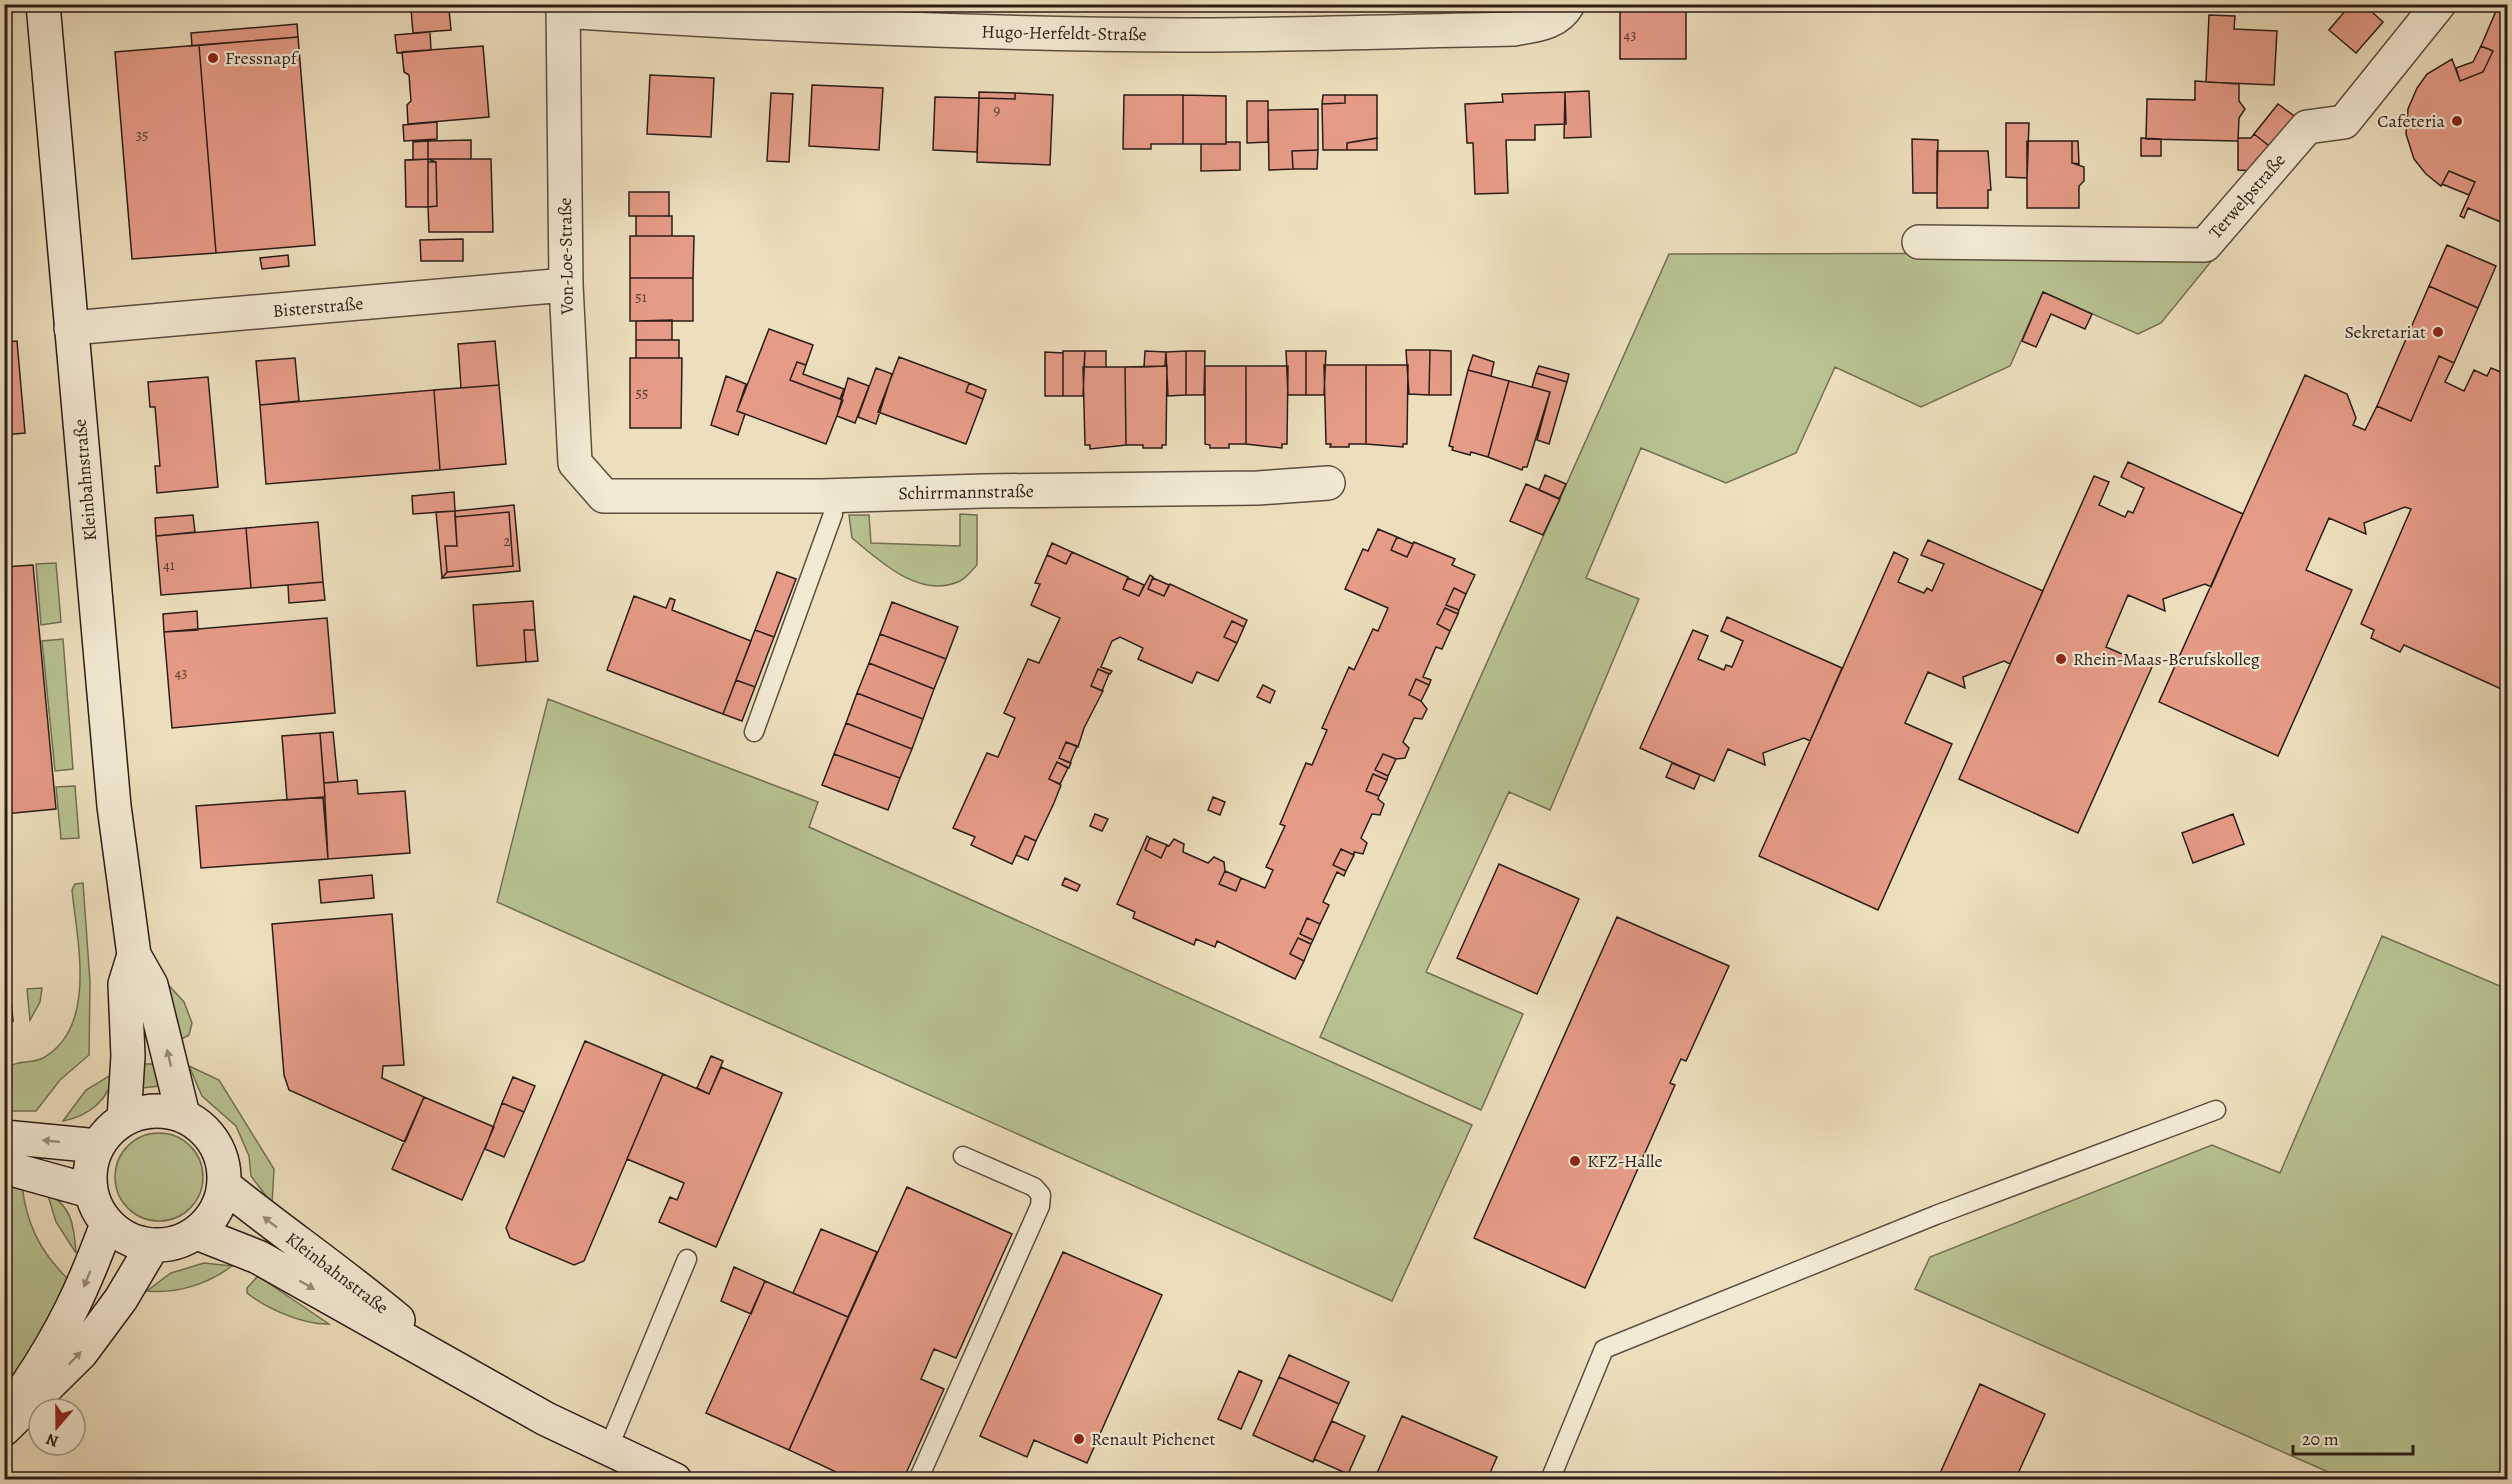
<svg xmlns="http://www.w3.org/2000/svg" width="2512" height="1484" font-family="Alegreya,serif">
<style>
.green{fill:#b8c291;stroke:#727054;stroke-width:1.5}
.building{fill:#e69b87;stroke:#2b1d17;stroke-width:1.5}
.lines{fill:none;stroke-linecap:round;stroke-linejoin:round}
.lane-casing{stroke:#5c4e40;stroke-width:21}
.street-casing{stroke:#5c4e40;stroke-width:36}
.secondary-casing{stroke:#2b1d17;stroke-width:36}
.lane{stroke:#f3ead4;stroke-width:18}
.street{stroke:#f3ead4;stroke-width:33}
.secondary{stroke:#f3ead4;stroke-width:33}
.oneway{fill:#998e7f}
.poi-dot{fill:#8f2418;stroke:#f3ead4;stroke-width:2}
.labels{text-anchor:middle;stroke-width:4.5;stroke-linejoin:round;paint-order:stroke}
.number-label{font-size:15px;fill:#5a3c33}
.street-label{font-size:18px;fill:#2b1d17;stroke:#f3ead4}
.poi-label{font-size:18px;fill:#2b1d17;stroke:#f3ead4;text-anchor:start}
</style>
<rect width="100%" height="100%" fill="#eddfbd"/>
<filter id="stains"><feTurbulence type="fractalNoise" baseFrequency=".00333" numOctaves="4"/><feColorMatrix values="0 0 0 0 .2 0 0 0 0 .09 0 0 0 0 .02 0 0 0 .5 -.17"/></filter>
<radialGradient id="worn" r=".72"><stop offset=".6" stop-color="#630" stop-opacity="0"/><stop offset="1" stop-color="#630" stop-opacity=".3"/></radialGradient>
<path class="green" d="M2218,253L2161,323L2138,334L2043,292L2010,366L1921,407L1835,367L1796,453L1726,483L1641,448L1586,578L1639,599L1550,810L1509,792L1426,972L1523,1014L1481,1110L1320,1037L1669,254Z
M960,514L977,515V565C972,570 966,578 960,581C920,600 880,561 852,538L849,515H869L871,543L960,546Z
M56,563L61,622L41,625L36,564Z
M63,639L73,769L55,771L42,641Z
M548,699L818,802L809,827L1472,1125L1392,1301L497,902Z
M75,786L79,838L61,839L56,787Z
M83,883L90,982L89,1055L60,1080L36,1111H5V1090L12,1089V1065C22,1061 33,1063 43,1058C98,1027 77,941 72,890L75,884Z
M2382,936L2507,989V1479H2344L1915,1289L1930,1257L2212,1145L2280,1173Z
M163,979L184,1002L192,1023L189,1035L180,1040Z
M42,988L40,1002L30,1020L27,989Z
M140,1064H155L158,1086L143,1088Z
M189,1066L219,1080L274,1169L272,1204L251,1176L249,1156L236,1126L202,1096Z
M114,1073C109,1100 89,1116 63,1121L86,1090Z
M115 1177a44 44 0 1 1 88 0a44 44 0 1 1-88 0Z
M5,1180L22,1185C26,1223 40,1252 68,1279C53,1319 32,1358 5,1390Z
M47,1192C72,1207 74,1225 76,1253L56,1222Z
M204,1263L232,1266C208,1284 177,1294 147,1291L171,1273Z
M258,1276L329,1324C304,1325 267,1309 247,1293V1288Z"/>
<path class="building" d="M408,4H435V5L409,9Z
M443,4H491V9H443Z
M443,4V9L449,10L451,30L413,33L411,9Z
M1668,4H1704V10L1667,8Z
M2351,4H2363L2383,22L2356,53L2329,30Z
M2363,4H2379L2372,12Z
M2499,4H2508V225L2468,208L2464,218L2460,216L2475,182L2449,171L2441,186L2426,174L2414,159L2406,134L2408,109L2417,88L2427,74L2452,59L2460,81L2483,72L2493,51L2481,46Z
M1620,8H1686V59H1620Z
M2209,15L2235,16L2234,29L2277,31L2274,85L2206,82Z
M297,24L298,37L192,46L191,33Z
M430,32L431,50L397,53L395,35Z
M298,37L315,245L216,253L199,45Z
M199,45L216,253L132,259L115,52Z
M483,46L489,117L408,124L407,105L411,101L409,75L404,72L402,52Z
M2481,46L2493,51L2483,72L2460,81L2456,68L2473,62Z
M650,75L714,78L711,137L647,134Z
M2195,81L2239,84V101L2245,109L2239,118L2238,141L2146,139L2147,99L2195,100Z
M812,85L883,88L879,150L809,146Z
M1589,91L1591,137L1564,138L1565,92Z
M979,92L1015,93V99L979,98Z
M1565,92L1566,124L1535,125V140H1506L1508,193L1475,194L1473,143H1467L1465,104L1503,102L1502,94Z
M771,93L793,94L789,162L767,161Z
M1015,93L1053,95L1050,165L977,162L979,98L1015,99Z
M1124,95H1183V144H1151V149H1123Z
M1183,95L1226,96V144H1183Z
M1323,95H1345V103L1322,104Z
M1345,95H1377V138L1347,143V150H1323L1322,104L1345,103Z
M935,97L979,98L977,152L933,150Z
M1247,101H1268V142L1247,143Z
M2278,104L2297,118L2273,149L2254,134Z
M1318,109V150L1292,151L1293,169L1269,170L1268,110Z
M437,122V139L404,141L403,125Z
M2006,123H2029L2027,178L2006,177Z
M2254,134L2273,149L2255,171L2238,170V138H2251Z
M1377,138V150H1347V143Z
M2141,138L2161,139V156H2141Z
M1912,139L1938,140L1937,193H1913Z
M471,140V159H428V141Z
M428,141V159L413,160V142Z
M2027,141H2072V163L2084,167V181L2079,186V208H2027Z
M2072,141H2078L2079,164L2072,163Z
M1226,142H1240V170L1201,171V144H1226Z
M1318,150L1317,169H1293L1292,151Z
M1937,151H1988L1991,190H1988V208H1937Z
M428,159H491L493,232H429L428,207L437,206L436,162Z
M428,159V207H406L405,160Z
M428,162H436L437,206L428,207Z
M2449,171L2475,182L2469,195L2442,184Z
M629,192H669V216H629Z
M636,216H672V236H636Z
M630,236H694L693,278H630Z
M463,239V261H421L420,240Z
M2447,245L2496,266L2478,308L2429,286Z
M288,255L289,266L262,269L260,258Z
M630,278H693V321H630Z
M4,284L9,342H4Z
M2429,286L2478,308L2454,363L2439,356L2411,421L2377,406Z
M2043,292L2092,314L2085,329L2051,314L2036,347L2022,341Z
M672,320V340H636V321Z
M769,329L813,345L806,365L797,362L790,380L843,400L826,444L737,411Z
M636,340H679V358H636Z
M17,341L25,433L4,435V342Z
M495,341L499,385L461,388L458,344Z
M1406,350H1430L1429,395L1409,394Z
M1430,350L1451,351V395H1429Z
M1063,351H1085L1083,396H1063Z
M1085,351H1106V367H1084Z
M1145,351L1166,352L1165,366L1144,367Z
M1186,351V395L1168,396L1166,352Z
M1186,351H1205L1204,395H1186Z
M1286,351H1306V395H1288Z
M1306,351H1326L1324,395H1306Z
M1045,352L1063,353V396H1045Z
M1473,355L1494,362L1491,376L1468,370Z
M2439,356L2454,363L2445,382L2464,391L2474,370L2487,376L2491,368L2508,375V692L2404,645L2400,652L2371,638L2374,630L2361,624L2411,509L2405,507L2364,523L2366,534L2329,518L2306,570L2352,590L2278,756L2159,702L2305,375L2347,394L2356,418L2353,425L2365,430L2377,406L2411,421Z
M899,357L969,383L966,392L983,399L966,444L878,412Z
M295,358L299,401L260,405L256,361Z
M630,358H682L681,428H630Z
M797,362L806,365L803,374L844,389L840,399L790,380Z
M1324,365H1366V444H1349V447H1330L1331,444H1326Z
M1366,365H1408L1407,444H1403V447L1366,444Z
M1167,366L1166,445H1162V448H1143V445H1126L1125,367Z
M1205,366H1246V444H1229V448H1210V445L1205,444Z
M1246,366H1288L1287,444H1282V448L1246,444Z
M1539,366L1569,374L1567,382L1536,373Z
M1083,367H1125L1126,445L1090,449V445H1085Z
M876,368L892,374L876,424L858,417Z
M1468,370L1509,381L1488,457L1471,452L1470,455L1452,450L1453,447L1449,446Z
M1536,373L1567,382L1549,444L1537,440L1550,392L1532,387Z
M726,376L746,384L737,411L745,414L738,435L711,425Z
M208,377L218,487L157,493L155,466H160L155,407H150L148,382Z
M848,378L869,386L855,423L837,416Z
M1509,381L1550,392L1527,467H1523L1522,470L1488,457Z
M969,383L986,390L983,399L966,392Z
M499,385L506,464L440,470L434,390Z
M434,390L440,470L266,484L260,405Z
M2128,462L2243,514L2211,587L2205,584L2163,599L2165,611L2128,595L2106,647L2152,667L2078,833L1959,779L2094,476L2109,482L2099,505L2125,517L2128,511L2133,513L2144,488L2121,477Z
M1545,475L1566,484L1559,499L1539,490Z
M1526,484L1560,499L1543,535L1510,521Z
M454,492L455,511L413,514L412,496Z
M514,505L520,571L442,578L447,572L513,566L509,512L455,517V511Z
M455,511L457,546H445L447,572L442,578L436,512Z
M509,512L513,566L447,572L445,546H457L455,517Z
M193,515L195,532L156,536L155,518Z
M318,522L323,582L251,588L246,528Z
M246,528L251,588L161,595L156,536Z
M1378,529L1397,537L1391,550L1407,557L1414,542L1455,559L1452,565L1475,575L1466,594L1454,588L1446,605L1459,610L1458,614L1445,608L1437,624L1450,631L1442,649L1436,647L1423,677L1431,680L1429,685L1416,679L1409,695L1421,701L1427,709L1422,719L1414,718L1403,742L1409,748L1405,758L1396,759L1383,754L1375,770L1388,776L1387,780L1373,774L1366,791L1379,796L1378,799L1384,804L1380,815L1372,814L1361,838L1367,843L1363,854L1354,852V855L1341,849L1333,865L1346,871L1344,876L1337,872L1323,902L1329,905L1320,924L1307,918L1300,934L1313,940L1311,944L1298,938L1290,954L1304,961L1295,979L1217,941L1215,947L1196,939L1194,945L1133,918L1135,912L1117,904L1147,836L1150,838L1145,850L1161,858L1167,845L1169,846L1174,839L1184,844L1183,852L1208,863L1214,857L1224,862L1225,871L1219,884L1236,891L1241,878L1265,888L1273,870L1266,867L1285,826L1280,824L1306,763L1312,765L1327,730L1322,728L1349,667L1354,670L1373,629L1378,631L1388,608L1345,589L1363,549L1368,551Z
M1397,537L1413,544L1407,557L1391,550Z
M1928,540L2043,591L2010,664L2004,661L1963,677L1965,688L1928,672L1905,723L1952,744L1878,910L1759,856L1894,552L1908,559L1898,582L1924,593L1927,588L1932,591L1944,564L1921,555Z
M1052,543L1072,552L1066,564L1047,555Z
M1072,552L1128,577L1123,589L1139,596L1150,575L1153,577L1148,589L1164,596L1170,584L1247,620L1244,627L1232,621L1224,637L1237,643L1218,681L1197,672L1192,683L1138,659L1143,648L1120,637L1112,641L1101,667L1112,671L1110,674L1098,669L1091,686L1103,691L1084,728L1078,747L1066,742L1059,758L1071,763L1069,768L1057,762L1049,779L1061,785L1054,803L1036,841L1025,836L1012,864L971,845L975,837L953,828L987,753L998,757L1015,718L1004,713L1028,659L1039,663L1060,618L1031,605L1040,584L1035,583L1047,555L1066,564Z
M33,565L56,809L4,814V567Z
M777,572L796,579L774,637L755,630Z
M1128,578L1144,585L1139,596L1123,589Z
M1153,578L1169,585L1164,596L1148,589Z
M323,582L325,600L289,603L288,585Z
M1454,588L1466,594L1459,610L1446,605Z
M634,596L666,608L670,598L675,600L672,610L751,641L723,714L607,670Z
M533,601L535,630H524L526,662L477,666L473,605Z
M892,602L958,627L946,659L880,634Z
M1445,608L1458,614L1450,631L1437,624Z
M197,611L198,630L164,632L163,614Z
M1727,617L1842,668L1810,741L1804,738L1763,753L1765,765L1728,749L1714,781L1640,748L1693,630L1708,636L1698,659L1724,670L1726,665L1732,667L1743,641L1721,631Z
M327,618L335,713L172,728L164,632Z
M1232,621L1244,627L1237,643L1224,637Z
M524,630H535L538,661L526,662Z
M755,630L774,637L755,687L736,680Z
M880,634L946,659L934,689L869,663Z
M869,663L934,689L923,719L857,693Z
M1098,669L1109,674L1102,691L1091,686Z
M1416,679L1429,685L1421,701L1409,695Z
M736,680L755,687L742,721L723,714Z
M1263,685L1275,691L1270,703L1257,697Z
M857,693L923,719L912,749L846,723Z
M846,723L912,749L900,778L834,754Z
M333,732L338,782L324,783L320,733Z
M320,733L325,797L287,800L282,736Z
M1066,742L1077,746L1070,763L1059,758Z
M834,754L900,778L888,810L822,785Z
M1383,754L1396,759L1388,776L1375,770Z
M1057,762L1068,768L1060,784L1049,779Z
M1672,763L1700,775L1694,789L1666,777Z
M1373,774L1387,780L1379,796L1366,791Z
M357,780L358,794L405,791L410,853L328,859L324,783Z
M323,797L328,859L201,868L196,806Z
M1213,797L1225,802L1220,815L1208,810Z
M1095,814L1108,819L1102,831L1090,826Z
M2233,814L2244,844L2193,863L2182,833Z
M1025,836L1036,841L1028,860L1016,855Z
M1150,838L1167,845L1161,858L1145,850Z
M1341,849L1354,855L1346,871L1333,865Z
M1499,864L1579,899L1537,994L1457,958Z
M1225,871L1241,878L1236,891L1219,884Z
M372,875L374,898L321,903L319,880Z
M1065,878L1080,885L1077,891L1062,885Z
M392,914L404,1065L383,1066L382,1078L424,1097L405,1142L289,1090L284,1075L272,924Z
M1617,917L1729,966L1686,1061L1681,1059L1670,1083L1675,1085L1585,1288L1474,1238Z
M1307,918L1320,924L1313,940L1300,934Z
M1298,938L1311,944L1304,961L1290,954Z
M10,990L13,1021L4,1022V991Z
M585,1041L663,1074L584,1261L574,1265L510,1238L506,1228Z
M711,1056L723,1061L709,1094L697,1088Z
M721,1067L782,1093L716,1247L659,1222L670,1197L677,1200L684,1183L627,1159L663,1074L709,1094Z
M513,1077L535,1086L524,1112L502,1103Z
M424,1097L494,1127L462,1200L392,1169Z
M502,1103L524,1112L504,1157L485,1149Z
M907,1187L1012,1234L956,1358L934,1349L921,1379L944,1389L903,1480H853L789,1450Z
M821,1229L877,1252L848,1317L793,1293Z
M1063,1252L1162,1295L1087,1463L1034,1440L1027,1457L980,1436Z
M734,1267L765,1281L751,1314L721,1301Z
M765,1281L848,1317L789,1450L706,1413Z
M1289,1355L1349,1382L1339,1404L1279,1377Z
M1239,1371L1262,1381L1241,1429L1218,1419Z
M1279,1377L1339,1404L1313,1462L1253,1435Z
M1980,1384L2045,1414L2015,1480H1937Z
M1402,1416L1497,1457L1487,1480H1374Z
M1332,1421L1365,1436L1348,1474L1314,1459Z"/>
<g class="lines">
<defs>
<path id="lane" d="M754,732L833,514
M608,1449L687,1259
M918,1480L1040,1206L1041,1195L1034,1187L963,1156
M1550,1480L1604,1349L1936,1215L2216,1110"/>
<path id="street" d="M563,4L566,285L575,463L604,496H822L983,491L1258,488L1328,483
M563,11C770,25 977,34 1184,35C1294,35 1404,31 1514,29C1535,25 1557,24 1568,4
M1919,242L2205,245L2307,127L2344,122L2439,4
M71,328L566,285"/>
<path id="secondary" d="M43,4L114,806L134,955L151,985L183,1115
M90 1178a67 67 0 1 1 134 0a67 67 0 1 1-134 0Z
M124,1119L128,1056L125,984L134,955
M4,1137L98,1146
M4,1167L90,1191
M225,1186C282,1232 342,1273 398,1320
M197,1233L258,1257L546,1419L675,1480
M25,1388C63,1332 84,1287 107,1224
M4,1429L81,1353L121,1299L153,1245"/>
</defs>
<use href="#lane" class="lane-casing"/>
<use href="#street" class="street-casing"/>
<use href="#secondary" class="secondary-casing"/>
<use href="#lane" class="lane"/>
<use href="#street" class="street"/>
<use href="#secondary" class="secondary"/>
</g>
<defs><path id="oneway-solid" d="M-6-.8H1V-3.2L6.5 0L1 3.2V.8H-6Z" transform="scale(1.5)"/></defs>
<g class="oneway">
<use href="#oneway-solid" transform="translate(169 1058) rotate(-103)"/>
<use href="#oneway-solid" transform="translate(51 1141) rotate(-174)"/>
<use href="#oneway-solid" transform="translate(270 1222) rotate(-142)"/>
<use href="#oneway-solid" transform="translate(87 1279) rotate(112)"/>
<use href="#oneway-solid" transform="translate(307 1285) rotate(30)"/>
<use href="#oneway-solid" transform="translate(75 1358) rotate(-46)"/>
</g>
<g class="poi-dot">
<circle cx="213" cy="58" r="6"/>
<circle cx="2457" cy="121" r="6"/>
<circle cx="2438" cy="332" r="6"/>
<circle cx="2061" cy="659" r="6"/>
<circle cx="1575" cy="1161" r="6"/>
<circle cx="1079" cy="1439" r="6"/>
</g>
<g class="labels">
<g class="number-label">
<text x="1630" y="40">43</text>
<text x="997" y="115">9</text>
<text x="142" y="140">35</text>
<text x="641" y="302">51</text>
<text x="642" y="398">55</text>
<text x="507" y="546">2</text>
<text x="169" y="570">41</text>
<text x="181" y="678">43</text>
</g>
<g class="street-label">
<text transform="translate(1064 33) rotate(1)" y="6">Hugo-Herfeldt-Straße</text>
<text transform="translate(2247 196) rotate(-49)" y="6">Terwelpstraße</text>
<text transform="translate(566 256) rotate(-91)" y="6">Von-Loe-Straße</text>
<text transform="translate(318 307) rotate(-5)" y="6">Bisterstraße</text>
<text transform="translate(85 480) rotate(-95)" y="6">Kleinbahnstraße</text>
<text transform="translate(966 492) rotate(-1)" y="6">Schirrmannstraße</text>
<text transform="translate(337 1273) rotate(37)" y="6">Kleinbahnstraße</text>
</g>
<g class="poi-label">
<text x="225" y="64">Fressnapf</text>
<text x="2445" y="127" text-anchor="end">Cafeteria</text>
<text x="2426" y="338" text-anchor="end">Sekretariat</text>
<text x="2073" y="665">Rhein-Maas-Berufskolleg</text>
<text x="1587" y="1167">KFZ-Halle</text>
<text x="1091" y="1445">Renault Pichenet</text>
</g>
</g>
<rect width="2512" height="1484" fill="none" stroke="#eddfbd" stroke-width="24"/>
<rect x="6" y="6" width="2500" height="1472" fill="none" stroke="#2b1d17" stroke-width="3"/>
<rect x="12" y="12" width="2488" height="1460" fill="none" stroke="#2b1d17" stroke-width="1.5"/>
<g transform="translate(57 1427) rotate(200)"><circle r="28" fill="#f3ead4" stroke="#a39888" stroke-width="1.5"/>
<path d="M0-4.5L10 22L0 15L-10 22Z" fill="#8f2418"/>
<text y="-9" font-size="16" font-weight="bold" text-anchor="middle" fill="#2b1d17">N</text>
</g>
<path d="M2293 1445v9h120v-9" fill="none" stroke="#2b1d17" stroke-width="3"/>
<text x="2302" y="1445" font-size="18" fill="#2b1d17" stroke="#f3ead4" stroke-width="4.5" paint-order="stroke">20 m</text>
<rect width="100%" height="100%" filter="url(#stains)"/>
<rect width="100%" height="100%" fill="url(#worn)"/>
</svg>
